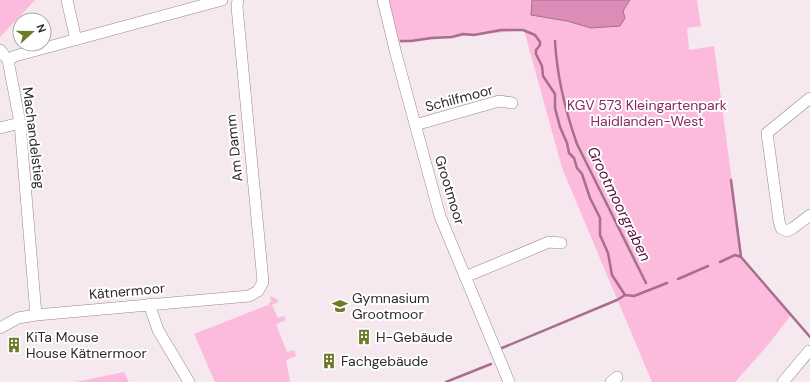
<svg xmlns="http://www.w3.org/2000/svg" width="810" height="382" font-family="'DM Sans',sans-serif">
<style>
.green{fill:#fcbadc}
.water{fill:#dc8cb7;stroke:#a86e8d}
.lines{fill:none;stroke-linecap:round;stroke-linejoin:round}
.stream{stroke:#a86e8d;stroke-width:2.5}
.minor-casing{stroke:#94898e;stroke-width:12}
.minor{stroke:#fff;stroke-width:11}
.labels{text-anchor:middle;stroke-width:4;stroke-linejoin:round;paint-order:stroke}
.street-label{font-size:14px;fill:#2e292b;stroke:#fff}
.park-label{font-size:14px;fill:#872a63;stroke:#fff}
.poi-label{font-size:14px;fill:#2e292b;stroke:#fff;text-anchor:start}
.water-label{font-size:15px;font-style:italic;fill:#58123e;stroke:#fff}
</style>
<rect width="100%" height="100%" fill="#f5e8ee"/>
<path class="green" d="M0,0H35L0,37Z
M388,0H532L531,15L567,21L591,28L623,11L630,0H697L701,26L687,28L689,50L714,46L742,257L791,315L767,346L735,382H652L562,168L524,30L398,43Z
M270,296L277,299L278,302L272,305L278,318L284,316L286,320L276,324L287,352L294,350L296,356L286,360L290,382H215L194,334L268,305L271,301Z
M124,372L129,382H76Z"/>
<path class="water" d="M532,0H630L623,11L625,18L620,26L591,28L567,21L531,15Z"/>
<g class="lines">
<path class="stream" d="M401,41H411L431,38L452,37L463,34L474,35L501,30H523L535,35L540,42V45L536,50V54L542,66L543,76L555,94V108L560,127L567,143L569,153L574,158L577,168L582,174L590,198L600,218V235L608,253L612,275L625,295
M555,41C557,78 565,110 577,144L646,283
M731,180L741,257
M720,262L735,255L741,257L810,337
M678,279L708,266
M502,348L617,300L625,295L634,296L667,283
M446,382L491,364"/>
<defs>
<path id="minor" d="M67,0L76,40
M383,0L396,54L440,216L509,382
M0,50L8,60
M8,60L20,123L36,315
M8,60L15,56L222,0
M810,98L767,133L779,221L781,228L787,231L793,228L810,215
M415,125L499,101L512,103
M0,128L20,123
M465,277L549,242L561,243
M149,304L158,330L189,382
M0,328L18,318L36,315L249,296L258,291L263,282L237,7L238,0
M611,382L617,377
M783,382L809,351"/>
</defs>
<use href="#minor" class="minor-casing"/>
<use href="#minor" class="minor"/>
</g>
<defs>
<symbol id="school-bare" viewBox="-9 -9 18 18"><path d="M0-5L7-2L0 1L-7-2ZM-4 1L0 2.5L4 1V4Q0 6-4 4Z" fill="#6d7a26" stroke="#fff" stroke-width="2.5" paint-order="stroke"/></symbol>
<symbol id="building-bare" viewBox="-9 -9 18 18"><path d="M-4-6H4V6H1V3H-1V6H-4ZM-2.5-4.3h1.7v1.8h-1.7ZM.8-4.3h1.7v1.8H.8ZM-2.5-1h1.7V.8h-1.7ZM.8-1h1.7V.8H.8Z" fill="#6d7a26" stroke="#fff" stroke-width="2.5" paint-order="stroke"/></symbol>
</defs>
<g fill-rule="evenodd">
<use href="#school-bare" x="329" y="295" width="22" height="22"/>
<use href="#building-bare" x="353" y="326" width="22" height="22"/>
<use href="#building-bare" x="3" y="334" width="22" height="22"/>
<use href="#building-bare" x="318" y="350" width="22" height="22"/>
</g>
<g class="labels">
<g class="street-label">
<text transform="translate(459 98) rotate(-15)" y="5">Schilfmoor</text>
<text transform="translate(34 138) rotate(83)" y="5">Machandelstieg</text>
<text transform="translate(234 148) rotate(-96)" y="5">Am Damm</text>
<text transform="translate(450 190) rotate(73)" y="5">Grootmoor</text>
<text transform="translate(127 291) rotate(-5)" y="5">Kätnermoor</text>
</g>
<g class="park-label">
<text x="647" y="110">KGV 573 Kleingartenpark<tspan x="647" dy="16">Haidlanden-West</tspan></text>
</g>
<g class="poi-label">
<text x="352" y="303">Gymnasium<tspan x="352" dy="16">Grootmoor</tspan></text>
<text x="26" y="342">KiTa Mouse<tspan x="26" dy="16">House Kätnermoor</tspan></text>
<text x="376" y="342">H-Gebäude</text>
<text x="341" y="366">Fachgebäude</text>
</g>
<g class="water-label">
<text transform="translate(619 204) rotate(64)" y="5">Grootmoorgraben</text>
</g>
</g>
<g transform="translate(32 32) rotate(69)"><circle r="19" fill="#ffffff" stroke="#aba9aa"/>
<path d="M0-3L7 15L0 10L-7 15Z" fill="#6d7a26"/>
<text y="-6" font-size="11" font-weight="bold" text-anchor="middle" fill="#2e292b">N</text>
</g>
</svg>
